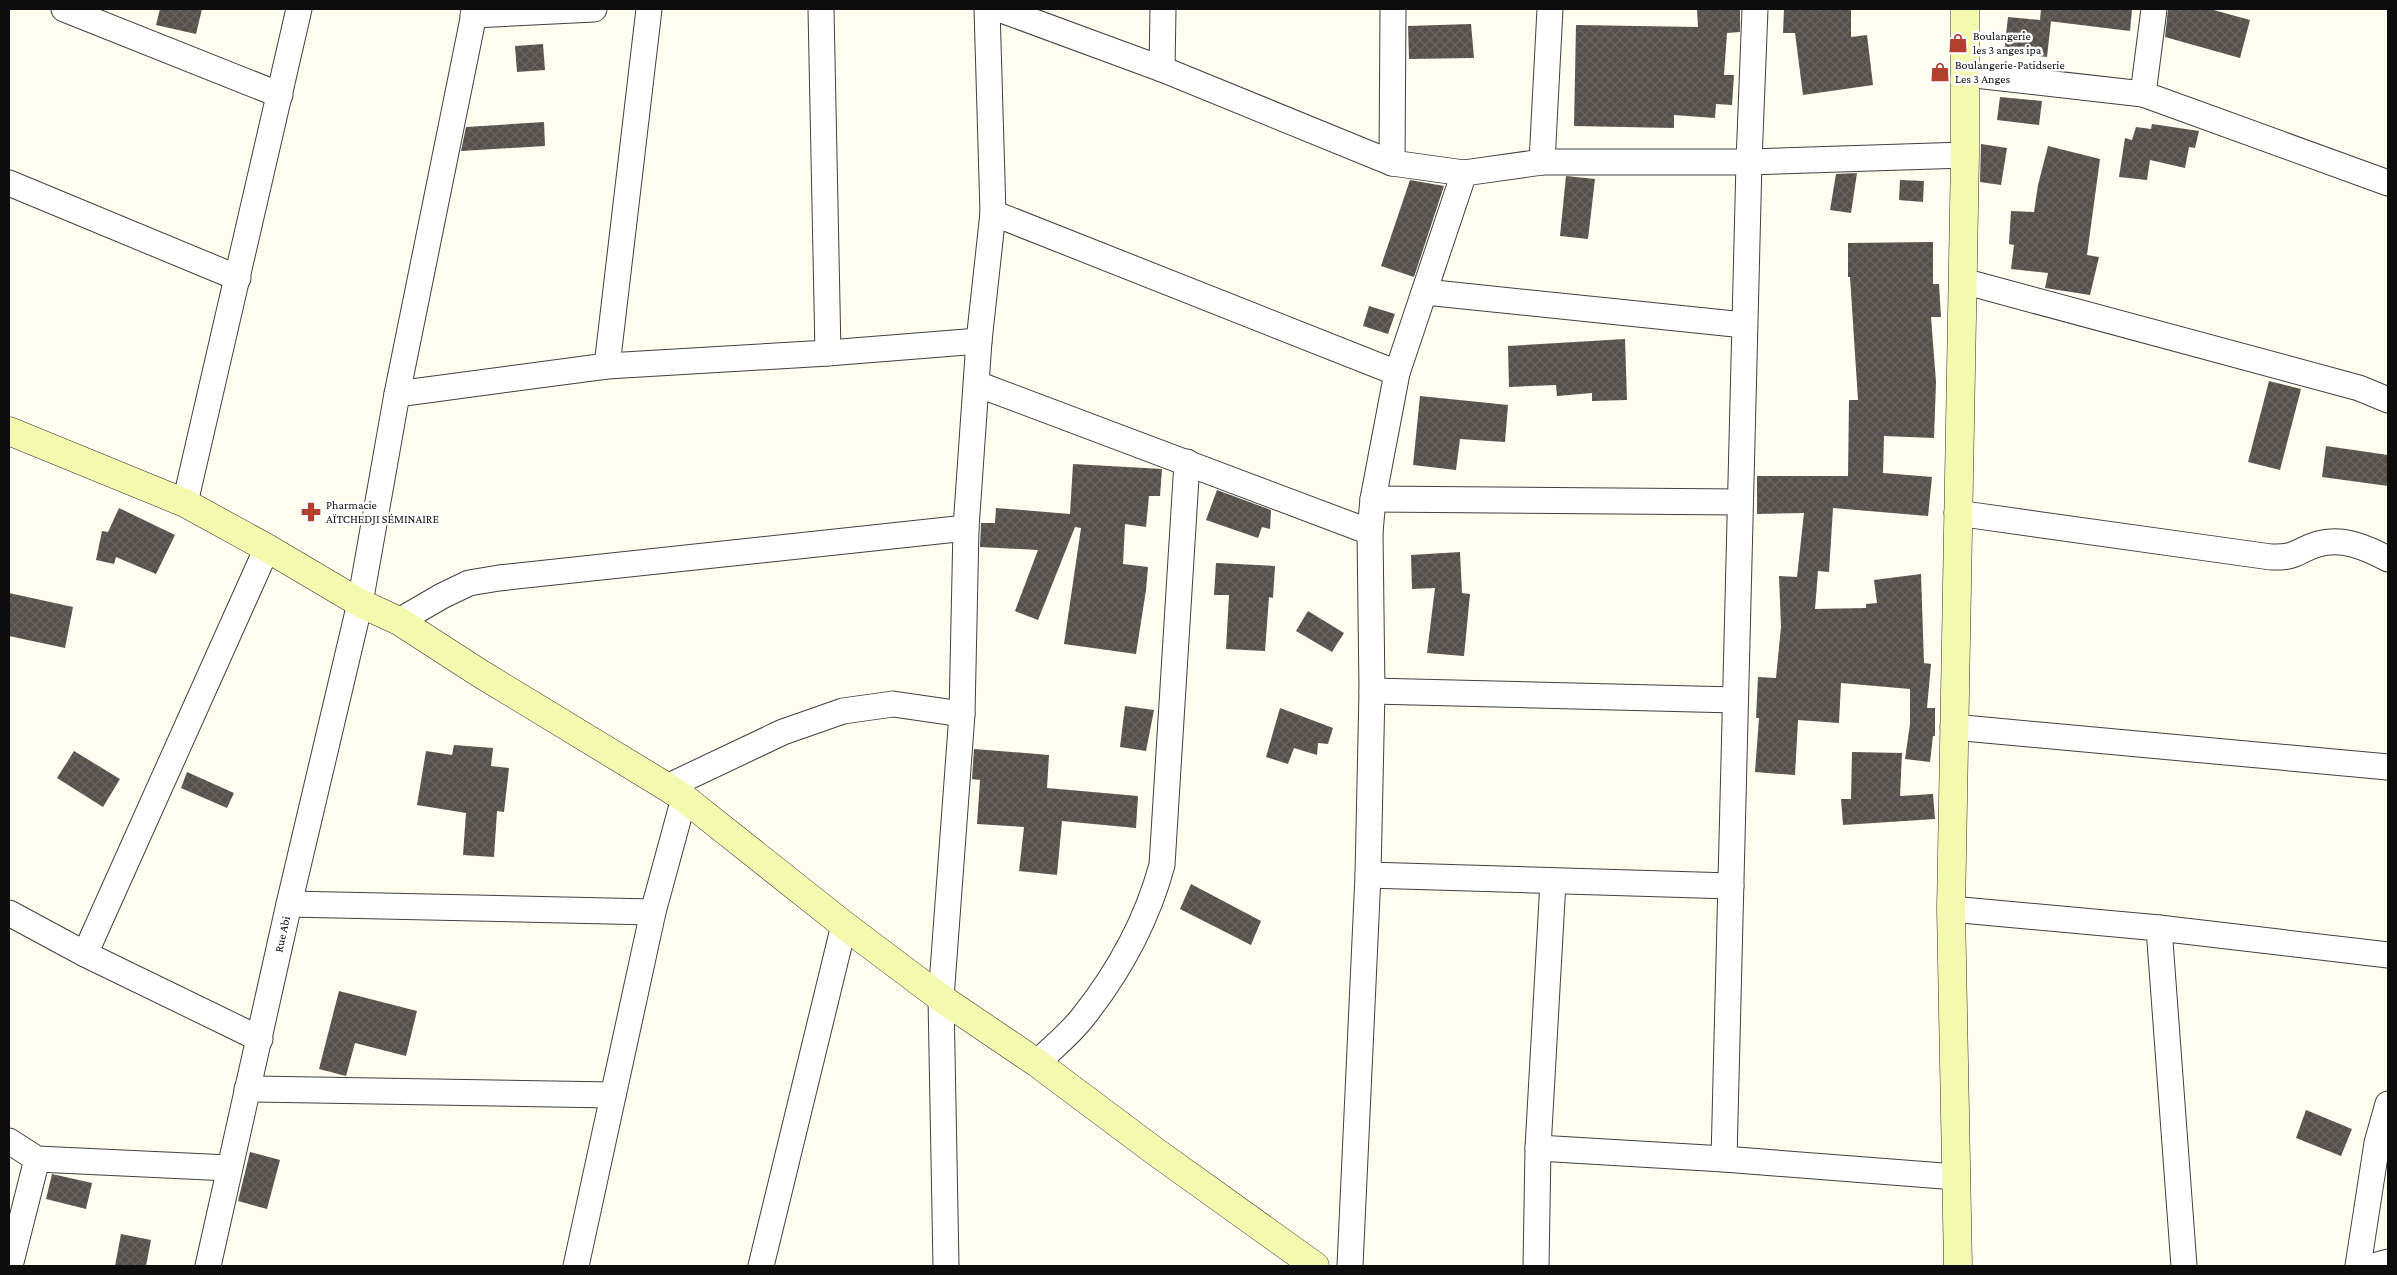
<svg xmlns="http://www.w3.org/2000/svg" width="2397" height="1275" font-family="'Crimson Pro',serif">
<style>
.building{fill:url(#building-cross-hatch)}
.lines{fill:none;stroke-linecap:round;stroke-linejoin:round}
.street-casing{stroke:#404040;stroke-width:27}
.secondary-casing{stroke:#2f2f2f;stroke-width:29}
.street{stroke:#fff;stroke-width:25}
.secondary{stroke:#f5f9af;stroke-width:28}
.labels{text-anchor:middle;stroke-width:5;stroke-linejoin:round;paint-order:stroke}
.poi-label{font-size:12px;fill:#0d0d0d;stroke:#fff;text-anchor:start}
.street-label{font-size:12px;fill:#0d0d0d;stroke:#fff}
</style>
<defs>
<pattern id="building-cross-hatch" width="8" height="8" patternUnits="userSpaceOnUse" patternTransform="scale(1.25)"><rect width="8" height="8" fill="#55504b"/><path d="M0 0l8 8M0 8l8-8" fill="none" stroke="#686460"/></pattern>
</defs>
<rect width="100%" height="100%" fill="#fefdef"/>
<path class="building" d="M160,9H202L196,34L156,25Z
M1697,9H1740V32L1727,33L1724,75H1734L1732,105L1716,104L1715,118L1674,115V128L1574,126L1576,25L1698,27Z
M1784,9H1851V37L1867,35L1873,85L1803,95L1795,33H1783Z
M2041,9H2132L2130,31L2040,20Z
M2168,9H2210L2250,20L2240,58L2165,37Z
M2008,17L2051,21L2047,57L2004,53Z
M1471,24L1474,58L1409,59L1408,26Z
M543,44L545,70L517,72L515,46Z
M2000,97L2042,101L2039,125L1997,120Z
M544,122L545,146L461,151L466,127Z
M2152,124L2199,131L2195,148L2189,147L2185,168L2150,160L2147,180L2119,177L2125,138L2132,140L2136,127L2151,129Z
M1981,144L2007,148L2001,185L1980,182Z
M2048,146L2100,159L2087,255L2099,257L2090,295L2045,288L2048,273L2011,269L2014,245L2009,244L2011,211L2034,212L2038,185Z
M1857,173L1851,213L1830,210L1836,174Z
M1566,176L1595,179L1588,239L1560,236Z
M1410,180L1444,186L1414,277L1381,266Z
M1900,180L1924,181L1923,202L1899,200Z
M1933,242V284H1939L1941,317H1931L1936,382L1934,438L1884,436L1883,473L1932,477L1928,516L1833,508L1829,572L1818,571L1815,609L1866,608V604L1877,603L1874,580L1921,574L1924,663L1931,664L1927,708H1935V736H1933L1930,762L1905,759L1910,724V689L1841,683L1839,723L1798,720L1795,775L1755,772L1759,718H1756L1758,677L1776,678L1781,627L1779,576L1797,577L1804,513L1757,514V476H1848L1849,400H1858L1850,277H1848V243Z
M1369,306L1395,314L1388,334L1363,326Z
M1625,339L1627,400L1592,401V393L1557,396L1556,385L1509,387L1508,346Z
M2269,381L2301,389L2280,470L2248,462Z
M1420,396L1508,405L1505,442L1460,439L1456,470L1413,465Z
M2326,446L2388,455V486L2322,477Z
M1073,464L1162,469L1160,496H1149L1146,527L1125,524L1123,564L1148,567L1146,590L1136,654L1064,644L1081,528L1075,527L1038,620L1015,611L1038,550L980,547L981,523H995L996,508L1070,514Z
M1217,490L1271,510L1270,529L1262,527L1258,538L1206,520Z
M119,508L175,535L156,574L116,557L114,564L96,560L102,531L108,532Z
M1460,552L1462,593L1470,594L1464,656L1427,653L1435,588L1412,589L1411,555Z
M1216,563L1275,566L1273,598L1269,597L1265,651L1226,649L1229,595H1214Z
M9,593L73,607L65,648L9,636Z
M1308,611L1344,633L1332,652L1296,631Z
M1125,706L1154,710L1146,751L1120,747Z
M1280,708L1333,728L1328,744L1318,743L1317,755L1294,748L1288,764L1266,757Z
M454,745L493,748L491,766L509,768L504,812L497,811L494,857L463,855L466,813L417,805L426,751L452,755Z
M974,749L1049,755L1047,788L1138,796L1136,828L1062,821L1057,875L1019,871L1024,827L977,824L980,780L972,779Z
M74,751L120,779L103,807L57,778Z
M1852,752L1902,753L1900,796L1933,794L1935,819L1843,825L1841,799H1851Z
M187,772L234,793L227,808L181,788Z
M1191,884L1261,921L1251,945L1180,909Z
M339,991L417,1011L406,1056L355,1043L346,1076L319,1069Z
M2306,1110L2352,1129L2341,1156L2296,1138Z
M250,1152L280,1160L267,1209L238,1201Z
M52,1174L92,1183L86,1209L46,1199Z
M121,1234L151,1240L146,1266H115Z"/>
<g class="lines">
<defs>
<g id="street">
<path d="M64,9L280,95"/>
<path d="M821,9L828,353"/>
<path d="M999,9L1162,69L1392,163L1464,173L1542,162H1749L1965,155"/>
<path d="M473,15L594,9"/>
<path d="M1162,69L1163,9"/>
<path d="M1966,74L2143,94L2388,183"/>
<path d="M2143,94L2154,9"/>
<path d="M1542,162L1550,9"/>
<path d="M1392,163L1393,9"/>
<path d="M9,183L238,278"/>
<path d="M993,213L1397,373"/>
<path d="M1963,281L2359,388L2388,400"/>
<path d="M1425,292L1744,325"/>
<path d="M607,366L649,9"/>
<path d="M977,384L1370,532"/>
<path d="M397,394L607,366L828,353L979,341"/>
<path d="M1373,499L1740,502"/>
<path d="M185,503L299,9"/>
<path d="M1957,513L2271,557C2298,558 2297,550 2318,544C2343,537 2367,548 2388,559"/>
<path d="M399,621L442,596L469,583L499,578L966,528"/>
<path d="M1372,691L1735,700"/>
<path d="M1953,727L2388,767"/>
<path d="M667,787L783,732L843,711L893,704L962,714"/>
<path d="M1368,875L1731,886"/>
<path d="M289,904L653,912"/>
<path d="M1951,909L2159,928L2388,955"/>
<path d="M9,913L85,954L260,1039"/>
<path d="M2159,928L2184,1266"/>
<path d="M85,954L267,548"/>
<path d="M1037,1063C1052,1048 1070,1034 1083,1017C1118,973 1147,920 1162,865L1187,462"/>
<path d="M247,1089L613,1095"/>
<path d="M9,1141L37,1159L229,1168"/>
<path d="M1538,1148L1724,1159L1956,1177"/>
<path d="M1724,1159L1749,162L1755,9"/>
<path d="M10,1266L37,1159"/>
<path id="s1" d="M208,1266L289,904L360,603L397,394L475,9"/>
<path d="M576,1266L653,912L684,798"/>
<path d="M761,1266L844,925"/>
<path d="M946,1266L941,998L962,714L966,528L979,341L993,213L987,9"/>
<path d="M1350,1266L1368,875L1372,691L1370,532L1373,499L1397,373L1464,173"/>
<path d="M1536,1266L1538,1148L1553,882"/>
<path d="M2358,1266L2377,1143L2388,1104"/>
<path d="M2373,1266L2388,1262"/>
</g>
<path id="secondary" d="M9,431L185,503L267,548L360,603L399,621L481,674L667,787L684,798L844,925L941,998L1037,1063L1156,1152L1315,1266
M1958,1266L1951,909L1965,155V9"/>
</defs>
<use href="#street" class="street-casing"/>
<use href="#secondary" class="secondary-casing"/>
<use href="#street" class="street"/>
<use href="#secondary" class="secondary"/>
</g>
<defs>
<symbol id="shop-bare" viewBox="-9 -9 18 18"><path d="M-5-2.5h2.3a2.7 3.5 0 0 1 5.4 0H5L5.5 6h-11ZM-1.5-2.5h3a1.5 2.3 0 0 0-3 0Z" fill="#b33f30" stroke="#fff" stroke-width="2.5" paint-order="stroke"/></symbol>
<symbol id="pharmacy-bare" viewBox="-9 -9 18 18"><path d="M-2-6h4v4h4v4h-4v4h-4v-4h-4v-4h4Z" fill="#b33f30" stroke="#fff" stroke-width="2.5" paint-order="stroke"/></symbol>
</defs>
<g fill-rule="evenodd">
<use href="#shop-bare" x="1944" y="29" width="28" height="28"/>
<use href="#shop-bare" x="1926" y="58" width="28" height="28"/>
<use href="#pharmacy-bare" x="297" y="498" width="28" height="28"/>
</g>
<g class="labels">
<g class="poi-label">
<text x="1973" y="40">Boulangerie<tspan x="1973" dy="14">les 3 anges ipa</tspan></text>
<text x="1955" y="69">Boulangerie-Patidserie<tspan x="1955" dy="14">Les 3 Anges</tspan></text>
<text x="326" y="509">Pharmacie<tspan x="326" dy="14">AÏTCHEDJI SÉMINAIRE</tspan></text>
</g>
<g class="street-label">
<text dy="4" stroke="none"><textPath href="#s1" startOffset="340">Rue Abi</textPath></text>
</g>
</g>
<rect width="2397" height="1275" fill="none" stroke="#0d0d0d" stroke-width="20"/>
</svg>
